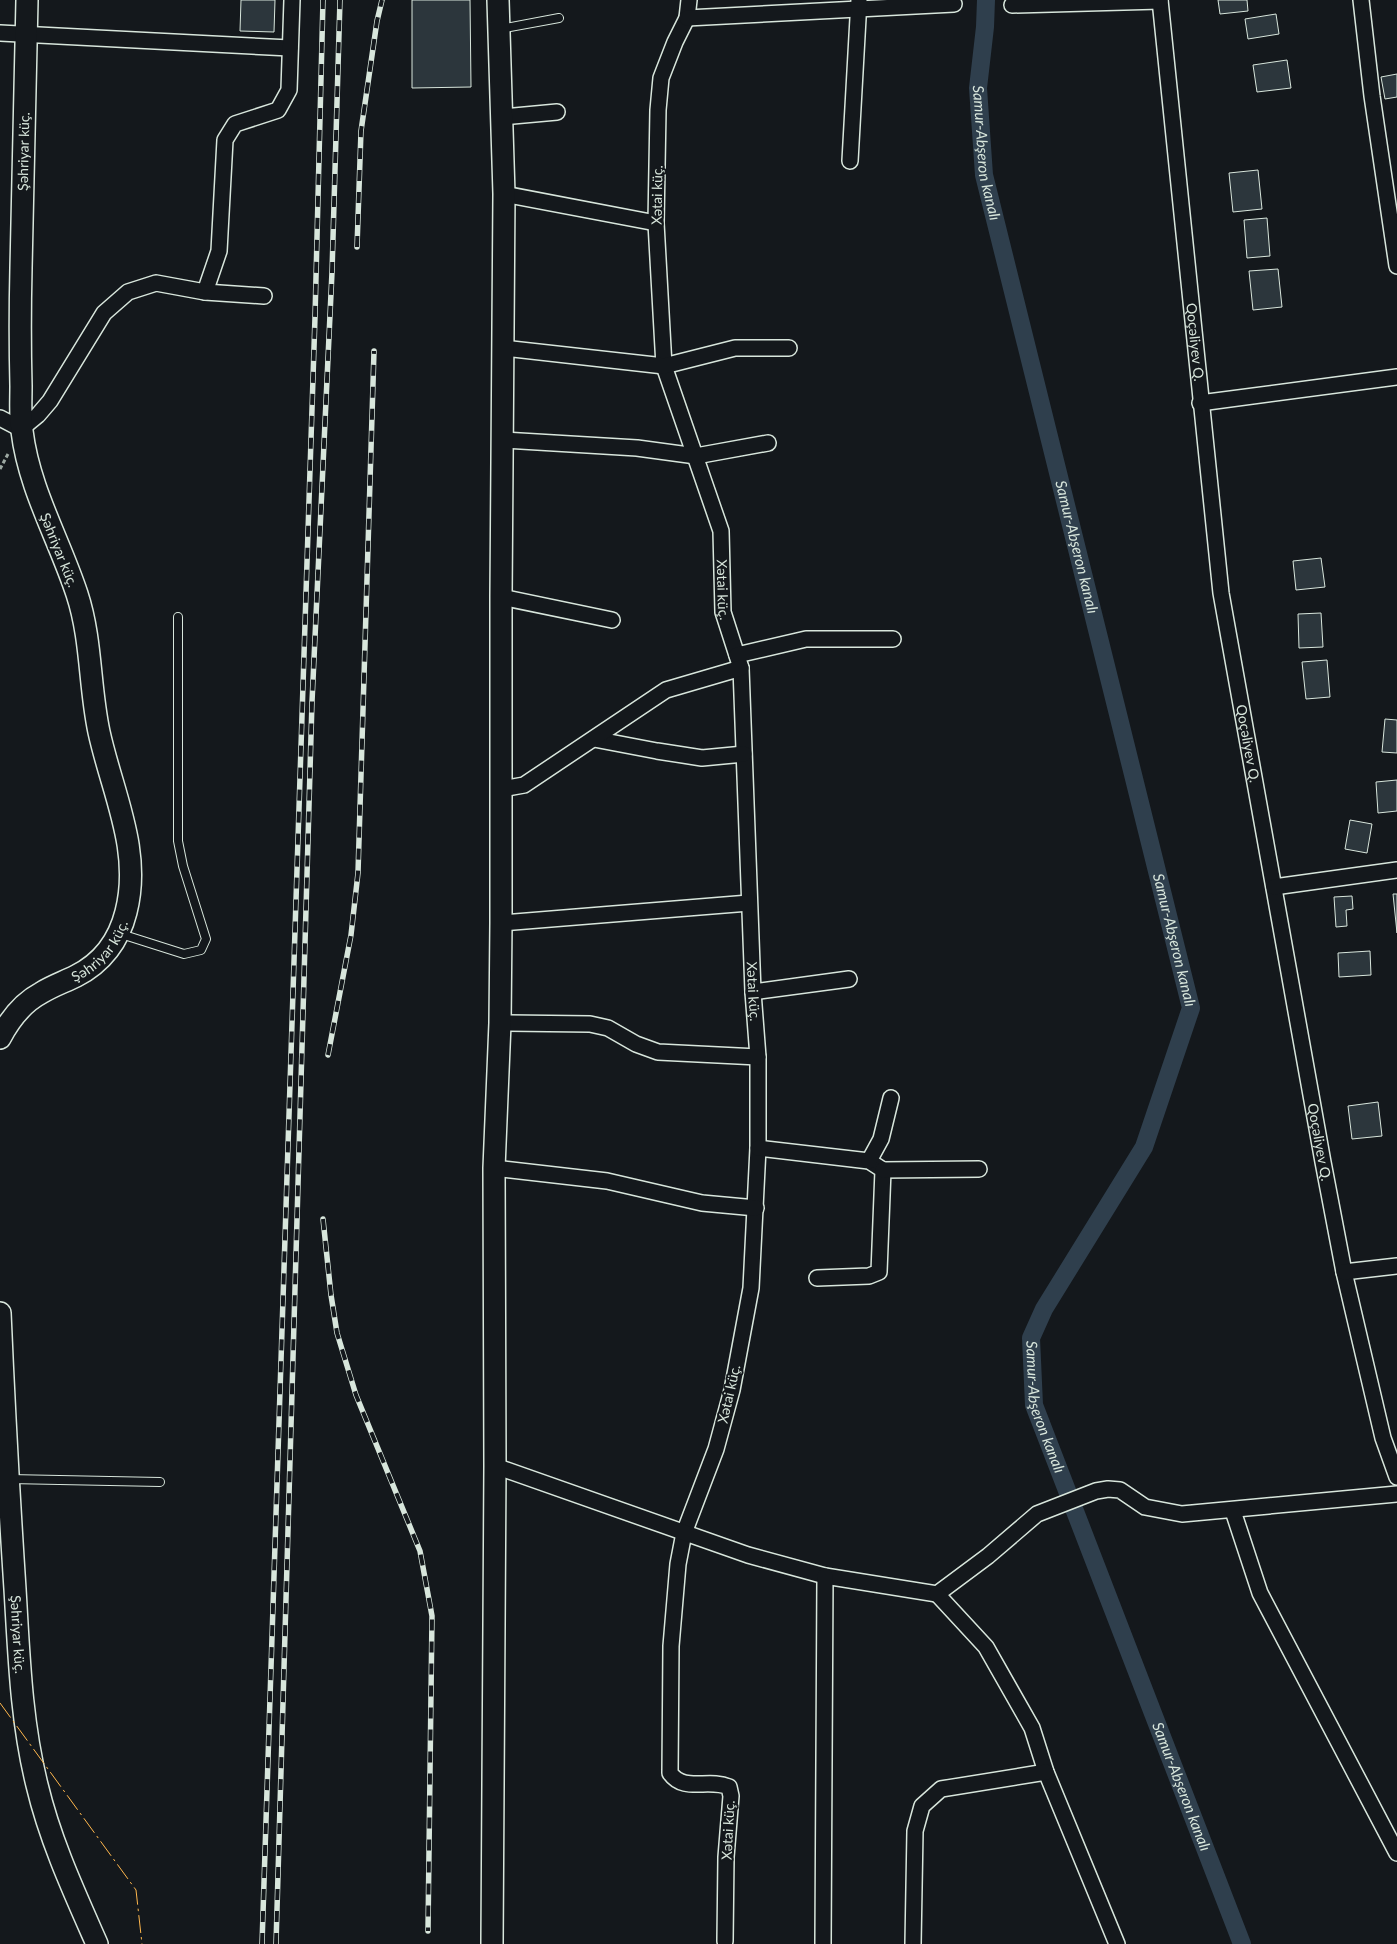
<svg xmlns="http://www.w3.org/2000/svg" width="1397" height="1944" font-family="Lato,sans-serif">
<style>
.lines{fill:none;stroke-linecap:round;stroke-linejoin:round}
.canal{stroke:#2f3f4d;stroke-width:18}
.building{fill:#2c363c;stroke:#d8e6dc}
.lane-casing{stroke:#d8e6dc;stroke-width:10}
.street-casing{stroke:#d8e6dc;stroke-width:18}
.secondary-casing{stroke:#d8e6dc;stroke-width:24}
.path{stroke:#9da8a2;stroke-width:3;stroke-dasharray:4 2.5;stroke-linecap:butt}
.lane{stroke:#14181c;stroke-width:8}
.street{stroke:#14181c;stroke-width:15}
.secondary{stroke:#14181c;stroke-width:21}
.rail-casing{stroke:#d8e6dc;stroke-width:5.5}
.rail{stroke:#14181c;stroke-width:4;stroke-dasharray:11;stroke-linecap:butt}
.power{stroke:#ffb74d;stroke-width:1;stroke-dasharray:18 4 2.5 4;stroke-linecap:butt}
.labels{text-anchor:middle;stroke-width:4;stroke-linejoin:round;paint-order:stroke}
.street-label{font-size:14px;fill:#d8e6dc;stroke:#14181c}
.water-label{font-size:15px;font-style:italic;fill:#d8e6dc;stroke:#14181c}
</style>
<rect width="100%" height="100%" fill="#14181c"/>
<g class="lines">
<path class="canal" id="s1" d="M986,0L985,27L978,88L984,175L1191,1008L1144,1147L1044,1309L1031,1338L1034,1405L1242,1944"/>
</g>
<path class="building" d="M241,0H275L274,32L240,31Z
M412,0H470L471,87L412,88Z
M1218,0H1247L1248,11L1220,14Z
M1276,14L1279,34L1248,39L1245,19Z
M1287,60L1291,88L1257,92L1253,65Z
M1397,74V97L1385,99L1381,77Z
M1258,170L1262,209L1233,212L1229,173Z
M1267,218L1270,256L1247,258L1244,220Z
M1278,269L1282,307L1253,310L1249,271Z
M1321,558L1325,587L1296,590L1293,561Z
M1321,613L1323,647L1299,648L1298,614Z
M1327,660L1330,697L1306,699L1302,662Z
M1385,719L1397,720V753L1382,752Z
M1397,780V811L1378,813L1376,782Z
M1350,820L1372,824L1367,853L1345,849Z
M1393,894H1397V933Z
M1352,896L1353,909L1346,910L1347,926L1336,927L1334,897Z
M1370,951L1371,975L1339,977L1338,953Z
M1378,1102L1382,1136L1352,1139L1348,1106Z"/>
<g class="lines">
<defs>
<path id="lane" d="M500,29L559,18
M121,934L184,954L201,950L206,939L183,866L178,841V617
M9,1479L160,1482"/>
<g id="street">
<path id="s2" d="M689,0L687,18L675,42L661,78L658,110L656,223L664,366L721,531L723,612L741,668L753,992L758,1057V1148L751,1288L732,1390L716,1449L684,1533L678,1564L671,1646L670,1773C684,1793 708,1778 729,1787L731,1796L726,1857L725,1941"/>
<path id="s3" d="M1160,0L1221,593L1323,1162L1344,1272L1383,1438L1397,1477"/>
<path d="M1361,0L1372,96L1397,266"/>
<path d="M1012,5L1160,1"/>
<path d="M687,18L954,4"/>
<path d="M0,33L290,48"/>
<path d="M502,117L557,112"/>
<path d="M850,161L859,0"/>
<path d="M504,194L656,223"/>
<path d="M205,292L219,251L225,140L235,124L278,110L289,90L292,0"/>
<path d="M503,348L664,366L735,348H789"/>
<path d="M1200,403L1397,377"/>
<path d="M0,418L21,429L38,415L50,401L104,313L128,292L156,283L205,292L264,296"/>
<path d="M503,440L637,448L696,456L768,443"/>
<path d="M501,597L612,620"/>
<path d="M737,655L806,639H893"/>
<path d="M594,739L657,751L702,758L744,754"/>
<path d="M501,789L524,785L666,690L741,668"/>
<path d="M1274,887L1397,870"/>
<path d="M501,923L749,903"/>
<path d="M753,992L849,979"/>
<path d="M500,1023L590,1024L608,1028L636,1044L658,1052L758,1057"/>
<path d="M758,1148L869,1161L883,1170L879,1272L869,1276L817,1278"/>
<path d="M869,1161L881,1139L891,1098"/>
<path d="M494,1168L607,1181L702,1203L756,1208"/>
<path d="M883,1170L979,1169"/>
<path d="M1344,1272L1397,1266"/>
<path d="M495,1466L748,1555L825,1576L937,1594L988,1556L1037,1514L1096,1491L1108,1489L1120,1490L1145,1507L1182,1514L1397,1494"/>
<path d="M1233,1511L1260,1593L1397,1853"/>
<path d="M937,1594L986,1647L1032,1728L1046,1772L1117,1944"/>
<path d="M823,1944L825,1576"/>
<path d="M913,1944L915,1831L922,1806L941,1789L1046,1772"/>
</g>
<g id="secondary">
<path id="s4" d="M0,1038C10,1019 22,1003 41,993C52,986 64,982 76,976C102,963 119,940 126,912C142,850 112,792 99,732C89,685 92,640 77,594C59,539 29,489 22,431C20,416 21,401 21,386C20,347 20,308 21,268C23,179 25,89 27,0"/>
<path id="s5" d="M0,1313C4,1406 9,1497 15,1589C19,1655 21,1721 37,1785C50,1840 74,1892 97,1944"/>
<path d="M492,1944L495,1466L494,1168L500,1023L501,923V597L504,194L498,0"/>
</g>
</defs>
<use href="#lane" class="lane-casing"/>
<use href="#street" class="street-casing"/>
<use href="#secondary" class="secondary-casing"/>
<path class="path" d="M0,469L8,454"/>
<use href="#lane" class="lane"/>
<use href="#street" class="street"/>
<use href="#secondary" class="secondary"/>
<defs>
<path id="rail" d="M357,247L361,131L377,21L382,0
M328,1055L351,935L358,873L374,351
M323,1219L331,1295L337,1333L356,1395L420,1551L432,1616L428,1931
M262,1944L315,317L323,0
M276,1944L312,702L332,272L340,0"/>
</defs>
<use href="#rail" class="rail-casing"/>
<use href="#rail" class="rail"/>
<path class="power" d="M0,1703L136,1890L142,1944"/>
</g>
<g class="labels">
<g class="street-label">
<text dy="5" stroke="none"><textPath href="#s4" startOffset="961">Şəhriyar küç.</textPath></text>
<text transform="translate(657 195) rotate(-89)" y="5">Xətai küç.</text>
<text dy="5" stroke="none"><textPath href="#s3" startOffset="344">Qoçəliyev Q.</textPath></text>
<text transform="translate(59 550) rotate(68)" y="5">Şəhriyar küç.</text>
<text dy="5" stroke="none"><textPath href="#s2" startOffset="605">Xətai küç.</textPath></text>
<text dy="5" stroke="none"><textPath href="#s3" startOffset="749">Qoçəliyev Q.</textPath></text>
<text dy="5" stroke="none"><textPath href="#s4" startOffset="136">Şəhriyar küç.</textPath></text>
<text dy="5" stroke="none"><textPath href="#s2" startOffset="1010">Xətai küç.</textPath></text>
<text dy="5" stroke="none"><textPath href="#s3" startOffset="1154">Qoçəliyev Q.</textPath></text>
<text transform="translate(729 1394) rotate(-77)" y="5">Xətai küç.</text>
<text dy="5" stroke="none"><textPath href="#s5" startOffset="322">Şəhriyar küç.</textPath></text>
<text transform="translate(728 1830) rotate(-87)" y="5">Xətai küç.</text>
</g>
<g class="water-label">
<text dy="5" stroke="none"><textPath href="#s1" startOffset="154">Samur-Abşeron kanalı</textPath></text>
<text dy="5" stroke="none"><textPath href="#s1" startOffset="559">Samur-Abşeron kanalı</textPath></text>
<text dy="5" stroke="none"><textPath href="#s1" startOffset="964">Samur-Abşeron kanalı</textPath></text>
<text dy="5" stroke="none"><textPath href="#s1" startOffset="1474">Samur-Abşeron kanalı</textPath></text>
<text dy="5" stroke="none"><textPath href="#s1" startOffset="1879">Samur-Abşeron kanalı</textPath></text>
</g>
</g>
</svg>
